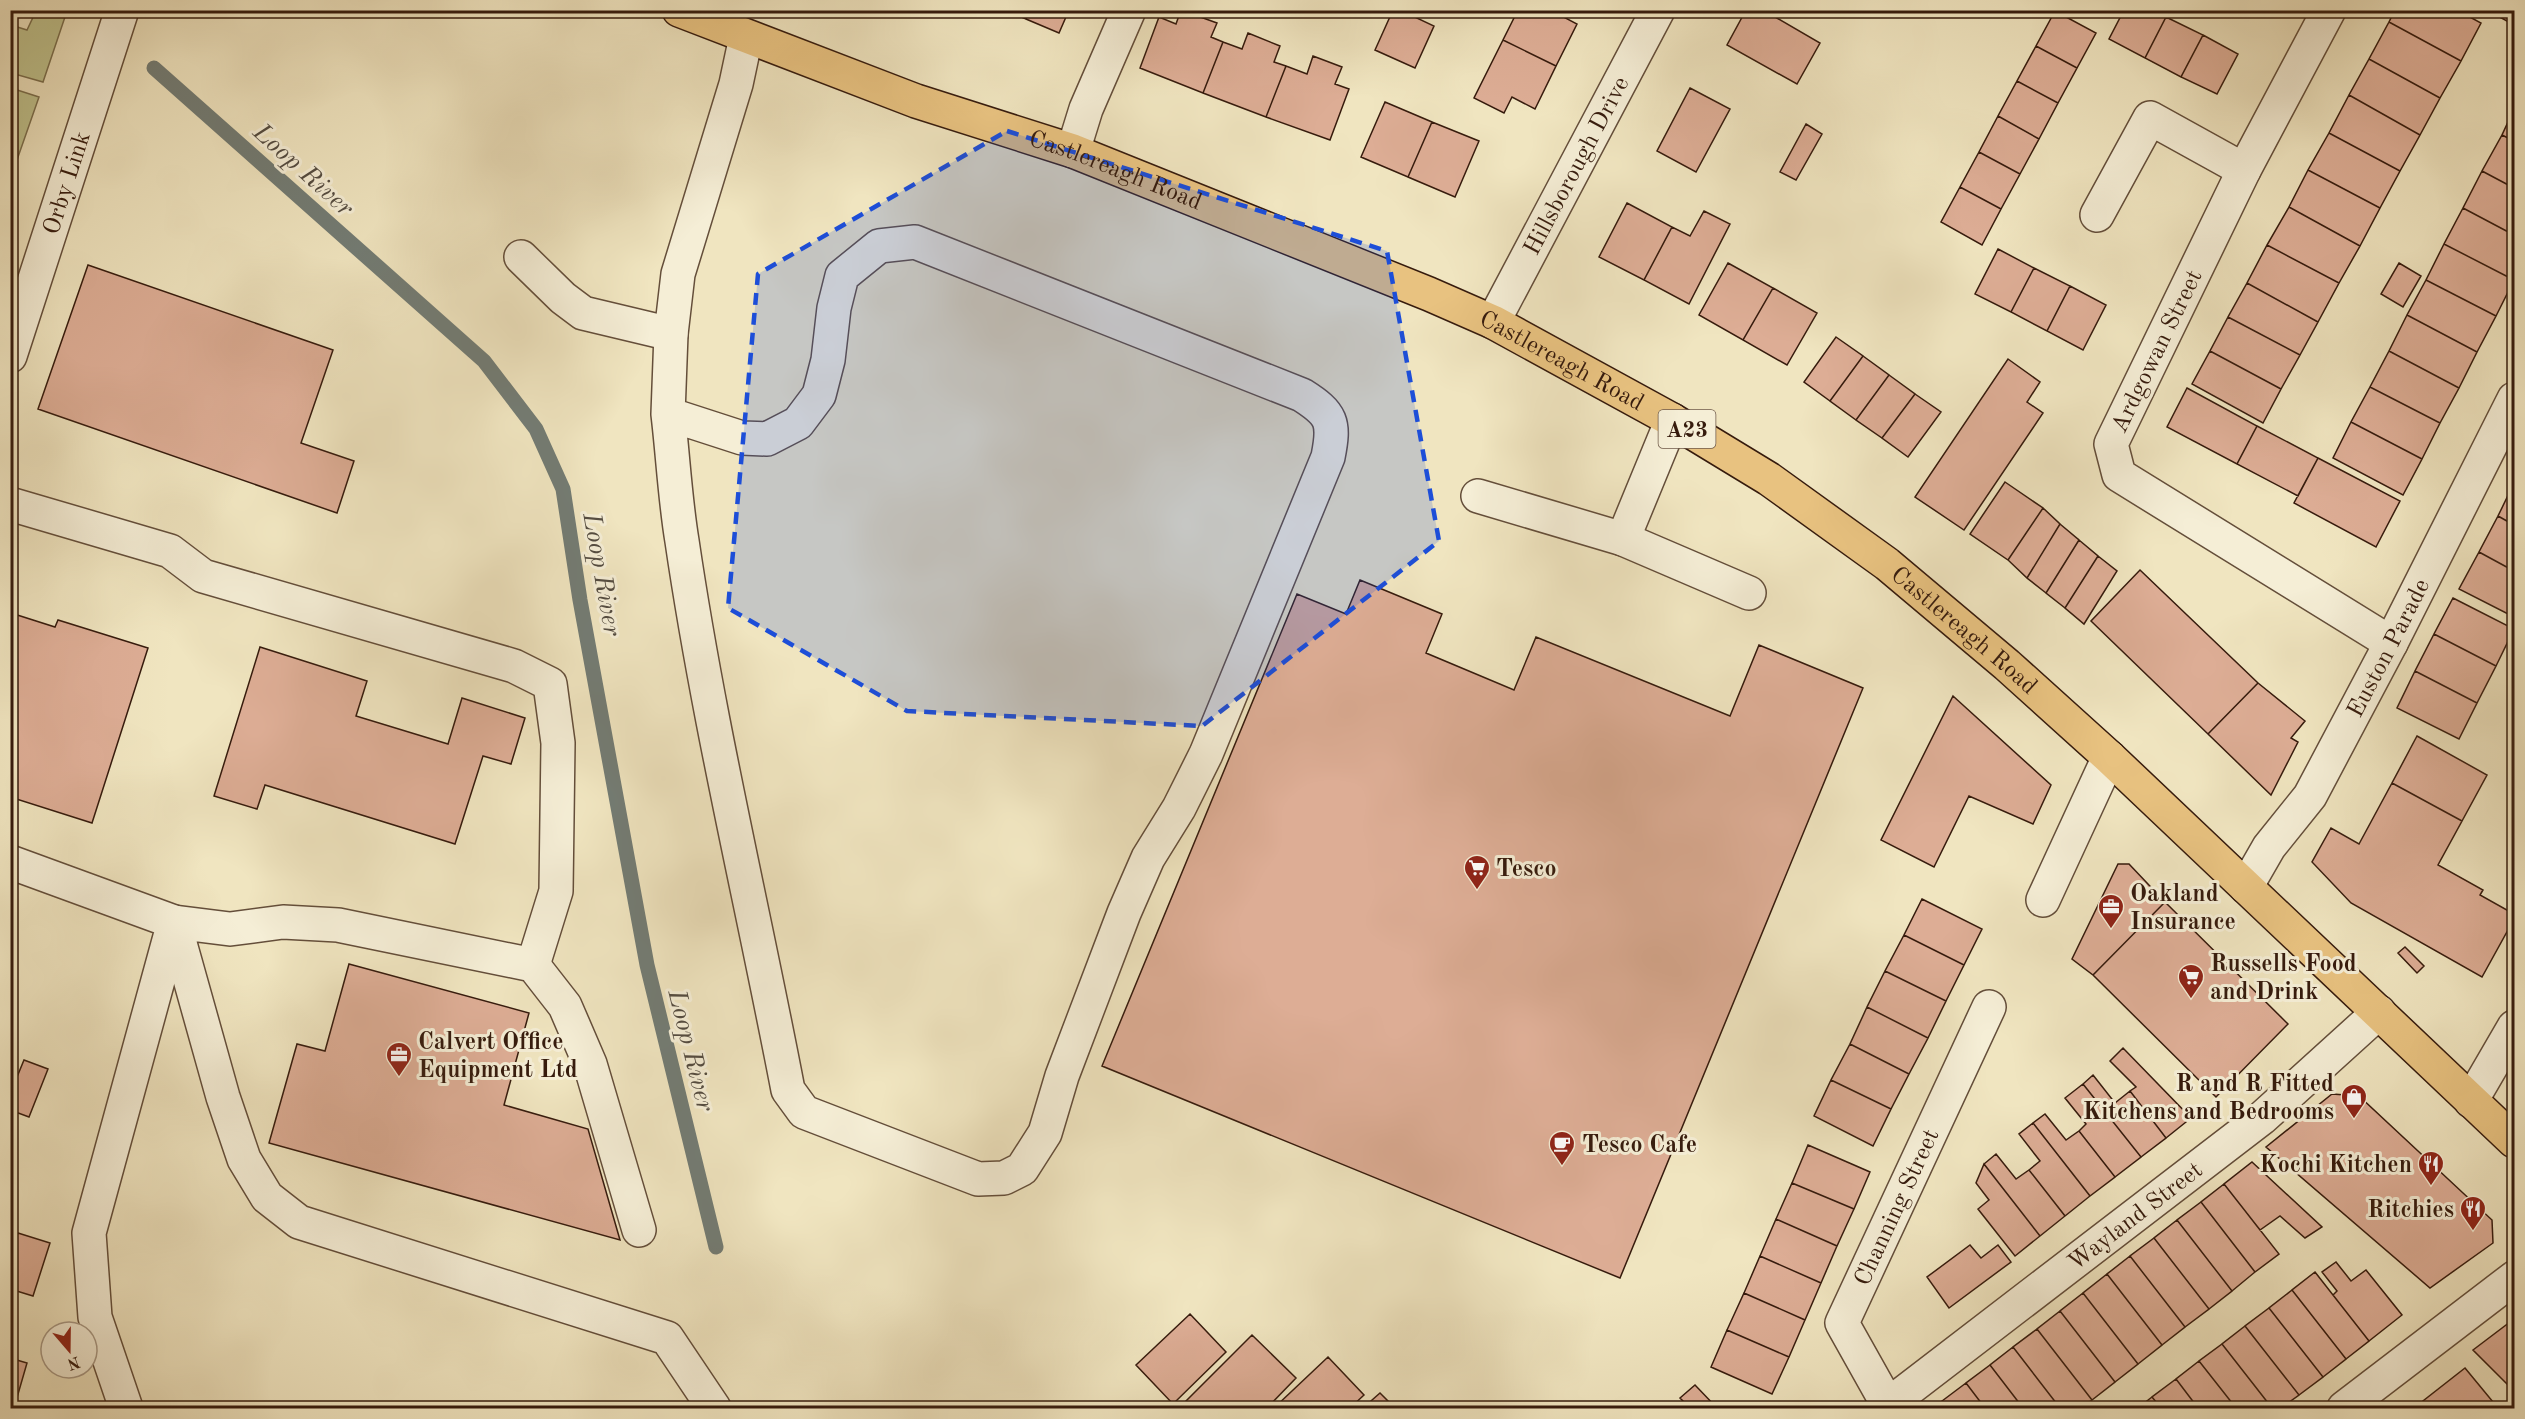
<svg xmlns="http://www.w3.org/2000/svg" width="2525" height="1419" font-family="'Old Standard TT',serif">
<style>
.green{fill:#c0c38e;stroke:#7b6f4e;stroke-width:1.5}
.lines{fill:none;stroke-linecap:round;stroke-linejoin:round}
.stream{stroke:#737c74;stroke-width:15}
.building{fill:#ddad95;stroke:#361b0d;stroke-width:1.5}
.minor-casing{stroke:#644e3a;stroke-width:36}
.major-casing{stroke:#361b0d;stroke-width:36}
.minor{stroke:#f5eed6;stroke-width:33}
.major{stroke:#e8c280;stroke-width:33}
.marked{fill:#1d4ed8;fill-opacity:0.2;stroke:#1d4ed8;stroke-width:4.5;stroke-dasharray:12 8;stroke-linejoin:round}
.labels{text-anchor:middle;stroke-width:6;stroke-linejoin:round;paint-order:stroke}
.shield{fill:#f5eed6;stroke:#6f5a49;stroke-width:1.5}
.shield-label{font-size:22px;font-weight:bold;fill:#361b0d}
.street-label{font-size:24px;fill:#361b0d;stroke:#f5eed6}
.poi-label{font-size:24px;font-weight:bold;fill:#361b0d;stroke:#f5eed6;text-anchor:start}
.water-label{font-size:26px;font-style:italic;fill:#544c41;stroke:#f5eed6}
</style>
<rect width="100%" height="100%" fill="#f0e5c0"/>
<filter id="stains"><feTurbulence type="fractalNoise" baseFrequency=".00333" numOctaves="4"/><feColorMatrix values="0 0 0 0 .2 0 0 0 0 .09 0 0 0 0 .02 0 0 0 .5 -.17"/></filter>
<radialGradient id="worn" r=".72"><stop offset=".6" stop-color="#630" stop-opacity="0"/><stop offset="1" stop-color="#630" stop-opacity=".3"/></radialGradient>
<path class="green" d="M36,11H67L43,82L11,73V25L27,30Z
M11,88L39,97L11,177L10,88Z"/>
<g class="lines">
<path class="stream" d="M154,68L484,361L536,429L563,489L580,600L647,965L716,1247"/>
</g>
<path class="building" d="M1005,10H1030L1026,19Z
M1030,10H1069L1059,33L1026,19Z
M1181,10L1217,23L1211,37L1223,42L1203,93L1140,68L1159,17L1176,24Z
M1393,10H1400L1434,26L1415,68L1375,50Z
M1518,10H1555L1554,12L1577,24L1556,66L1503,40Z
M1746,10H1763L1820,43L1797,84L1727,45Z
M2124,10H2155L2166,17L2145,58L2109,39Z
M2395,10H2457L2481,23L2461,61L2389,22Z
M2487,10H2514V25Z
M2055,11L2096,33L2077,68L2036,46Z
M2166,17L2203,35L2181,77L2145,58Z
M2389,22L2461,61L2440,98L2369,59Z
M1248,33L1280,46L1274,62L1286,66L1266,117L1203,93L1223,42L1242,49Z
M2203,35L2238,54L2217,94L2181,77Z
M1503,40L1556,66L1535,109L1512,97L1504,113L1474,98Z
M2036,46L2077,68L2058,103L2017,81Z
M1313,56L1342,67L1335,84L1349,89L1330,140L1266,117L1286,66L1307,74Z
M2369,59L2440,98L2420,135L2349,95Z
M2017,81L2058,103L2039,139L1998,116Z
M1690,88L1730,109L1696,172L1657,151Z
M2349,95L2420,135L2400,171L2329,133Z
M1385,102L1432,122L1408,177L1361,157Z
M2514,109V141L2502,135Z
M1998,116L2039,139L2020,174L1979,152Z
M1432,122L1479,141L1455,197L1408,177Z
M1806,124L1822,134L1796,180L1780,172Z
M2329,133L2400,171L2380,208L2308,170Z
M2502,135L2514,141V188L2482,171Z
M1979,152L2020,174L2001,209L1960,187Z
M2308,170L2380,208L2360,246L2289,207Z
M2482,171L2514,188V235L2463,208Z
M1960,187L2001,209L1982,245L1941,222Z
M1627,203L1672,227L1644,280L1599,257Z
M2289,207L2360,246L2339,283L2267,245Z
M2463,208L2514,235V280L2444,244Z
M1704,211L1730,224L1689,304L1644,280L1672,227L1690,236Z
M2444,244L2514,280L2496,316L2426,280Z
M2267,245L2339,283L2318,322L2247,283Z
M1998,249L2034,268L2011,312L1975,294Z
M1728,263L1773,288L1743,340L1699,315Z
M2399,263L2421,276L2403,307L2381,294Z
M88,265L333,350L301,443L354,461L337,513L38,409Z
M2034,268L2070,286L2047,331L2011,312Z
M2426,280L2496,316L2477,352L2407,315Z
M2247,283L2318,322L2300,355L2228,317Z
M2070,286L2106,305L2083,350L2047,331Z
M1773,288L1817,313L1787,365L1743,340Z
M2407,315L2477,352L2459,388L2389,351Z
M2228,317L2300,355L2281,389L2210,351Z
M1836,337L1863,356L1830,401L1804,382Z
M2210,351L2281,389L2263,423L2192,384Z
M2389,351L2459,388L2440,423L2370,387Z
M1863,356L1889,375L1856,420L1830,401Z
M2008,359L2040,382L2027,402L2043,413L1964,530L1915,497Z
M1889,375L1915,394L1882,438L1856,420Z
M2370,387L2440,423L2422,459L2351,422Z
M2187,388L2257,426L2237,464L2167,427Z
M1915,394L1941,412L1908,457L1882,438Z
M2351,422L2422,459L2403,495L2333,458Z
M2257,426L2318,458L2298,496L2237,464Z
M2318,458L2400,501L2376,547L2294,503Z
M2005,482L2043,508L2008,560L1970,534Z
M2514,483V525L2498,516Z
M2043,508L2060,524L2027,578L2008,560Z
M2498,516L2514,525V571L2479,552Z
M2060,524L2079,540L2046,593L2027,578Z
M2079,540L2098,556L2065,608L2046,593Z
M2479,552L2514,571V617L2459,589Z
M2098,556L2117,571L2084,624L2065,608Z
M2140,570L2258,683L2208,734L2091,621Z
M1360,580L1442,614L1426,653L1514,690L1536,637L1730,716L1759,645L1863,688L1620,1278L1102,1066L1297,594L1346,614Z
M2453,598L2514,629L2496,666L2434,634Z
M11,613L55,627L58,620L148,648L92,823L10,797Z
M2434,634L2496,666L2477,703L2415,671Z
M260,647L367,681L356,716L448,744L462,698L525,718L511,764L483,756L455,844L265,785L257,809L214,796Z
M2415,671L2477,703L2459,739L2397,708Z
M2258,683L2305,721L2291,738L2298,742L2271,795L2208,734Z
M1953,696L2051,785L2033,824L1969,796L1934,867L1881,840Z
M2417,736L2487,775L2462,821L2392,783Z
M2392,783L2462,821L2438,865L2483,890L2480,895L2514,914V919L2482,977L2351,903L2312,862L2331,828L2359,844Z
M2118,864H2129L2165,902L2093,975L2072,959Z
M1922,899L1982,929L1964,965L1904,935Z
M2165,902L2288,1024L2216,1097L2093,975Z
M1904,935L1964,965L1946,1001L1885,971Z
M2405,947L2424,966L2417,973L2398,953Z
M349,964L529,1013L504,1105L588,1129L620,1240L269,1143L297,1044L325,1051Z
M1885,971L1946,1001L1928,1038L1867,1007Z
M1867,1007L1928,1038L1909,1074L1850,1044Z
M1850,1044L1909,1074L1891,1109L1831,1080Z
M2123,1048L2191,1118L2166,1138L2130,1091L2136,1087L2110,1061Z
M24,1060L48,1069L29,1117L10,1110V1094Z
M2093,1075L2115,1103L2130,1091L2166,1138L2141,1157L2083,1084Z
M1831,1080L1891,1109L1873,1146L1814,1116Z
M2083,1084L2141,1157L2115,1177L2079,1131L2086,1124L2065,1098Z
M2332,1094L2359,1096L2492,1220L2493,1243L2430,1288L2266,1147Z
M2045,1114L2066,1140L2079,1131L2115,1177L2090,1196L2033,1123Z
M2033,1123L2090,1196L2065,1216L2029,1170L2040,1161L2019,1134Z
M1808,1145L1870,1172L1854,1209L1792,1183Z
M1996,1154L2016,1179L2029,1170L2065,1216L2040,1236L1984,1164Z
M2252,1162L2322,1227L2305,1238L2280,1216L2260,1230L2224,1184Z
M1984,1164L2040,1236L2015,1256L1978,1209L1989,1200L1976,1183Z
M1792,1183L1854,1209L1837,1246L1776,1219Z
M2224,1184L2279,1254L2255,1272L2201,1202Z
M2201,1202L2255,1272L2232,1291L2177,1220Z
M1776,1219L1837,1246L1821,1283L1760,1256Z
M2177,1220L2232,1291L2209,1309L2154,1238Z
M18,1233L50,1243L33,1296L10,1289V1256Z
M2154,1238L2209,1309L2185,1327L2130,1256Z
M1970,1245L1981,1258L1998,1245L2011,1262L1949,1308L1927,1277Z
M1760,1256L1821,1283L1805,1320L1744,1293Z
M2130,1256L2185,1327L2162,1345L2107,1274Z
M2336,1262L2351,1281L2366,1270L2402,1315L2369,1341L2333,1295L2337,1291L2322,1272Z
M2315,1272L2369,1341L2346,1359L2292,1290Z
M2107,1274L2162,1345L2138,1364L2083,1293Z
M2292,1290L2346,1359L2323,1377L2269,1308Z
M1744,1293L1805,1320L1789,1357L1727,1330Z
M2083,1293L2138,1364L2115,1382L2060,1311Z
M2269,1308L2323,1377L2299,1395L2245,1326Z
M2060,1311L2115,1382L2092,1400L2037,1329Z
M1190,1314L1226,1352L1173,1404L1136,1365Z
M2514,1319V1391L2473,1350Z
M2245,1326L2299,1395L2281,1408H2272L2222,1344Z
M2037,1329L2092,1400L2080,1408H2060L2013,1347Z
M1727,1330L1789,1357L1772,1394L1711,1367Z
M1252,1335L1296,1378L1267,1408H1179Z
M2222,1344L2272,1408H2236L2199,1361Z
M2013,1347L2060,1408H2023L1990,1365Z
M1328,1357L1364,1395L1350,1408H1274Z
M10,1358L27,1363L14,1408H10Z
M2199,1361L2236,1408H2198L2176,1379Z
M1990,1365L2023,1408H1985L1966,1383Z
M2465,1368L2498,1408H2462L2461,1406L2458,1408H2414Z
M2176,1379L2198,1408H2161L2152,1397Z
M1966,1383L1985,1408H1948L1942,1401Z
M1695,1385L1717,1408H1690L1680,1398Z
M1380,1393L1395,1408H1363Z
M2152,1397L2161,1408H2138Z
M1942,1401L1948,1408H1934Z"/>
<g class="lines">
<defs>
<g id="minor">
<path d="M2329,10L2244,170L2111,444L2119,475L2391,643"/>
<path d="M1073,151L1086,109L1129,10"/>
<path d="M2097,215L2150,118L2244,170"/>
<path d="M521,257L563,298L583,313L671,334"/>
<path id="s1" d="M1493,322L1658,10"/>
<path id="s2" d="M10,356L122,10"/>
<path d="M668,414L742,438L767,439L798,423L819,395L828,360L834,308L842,276L879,246L915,242L1302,395C1332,414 1335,422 1328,457L1206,754L1179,808L1148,858L1124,913L1062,1076L1045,1133L1022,1169L1004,1178L978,1179L804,1112L788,1090C753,907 709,725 682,541C675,499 673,456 668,414L671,334L678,274L736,84L746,37"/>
<path d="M1478,496L1623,539L1749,593"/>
<path d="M10,504L170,551L203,576L514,666L550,684L558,743L556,891L533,965"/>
<path d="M1623,539L1672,420"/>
<path d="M10,862L174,922L89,1233L95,1317L126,1408"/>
<path id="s3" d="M2246,887L2269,847L2310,796L2391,643L2514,399"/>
<path d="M2043,900L2109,757"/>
<path d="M2471,1101L2514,1027"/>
<path d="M639,1230L590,1064L565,1006L533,965L338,925L283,922L230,929L174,922L223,1097L244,1159L267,1197L299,1222L667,1338L714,1408"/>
<path id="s4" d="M1888,1405L1842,1323L1989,1007"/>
<path id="s5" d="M1884,1408L2262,1118L2379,1012"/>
<path d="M2344,1408L2514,1278"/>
</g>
<g id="major">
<path id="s6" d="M679,10L916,101L1073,151L1429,294L1493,322L1672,420L1769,479L1887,564L2007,665L2109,757L2514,1141"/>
</g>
</defs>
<use href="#minor" class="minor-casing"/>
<use href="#major" class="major-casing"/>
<use href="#minor" class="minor"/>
<use href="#major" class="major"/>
</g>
<path class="marked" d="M1007,131L1387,251L1439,541L1202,726L907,711L728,608L758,274Z"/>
<defs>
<symbol id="supermarket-pin" viewBox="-11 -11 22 30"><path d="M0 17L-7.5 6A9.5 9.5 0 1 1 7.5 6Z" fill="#8f2418" stroke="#f5eed6"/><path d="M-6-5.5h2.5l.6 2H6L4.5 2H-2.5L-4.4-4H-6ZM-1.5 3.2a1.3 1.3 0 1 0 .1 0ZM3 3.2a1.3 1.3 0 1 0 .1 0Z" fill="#fff"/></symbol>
<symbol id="office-pin" viewBox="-11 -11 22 30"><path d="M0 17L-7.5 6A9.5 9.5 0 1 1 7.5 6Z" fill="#8f2418" stroke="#f5eed6"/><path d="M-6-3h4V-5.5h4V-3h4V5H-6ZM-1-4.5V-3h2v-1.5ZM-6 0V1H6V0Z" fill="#fff"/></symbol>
<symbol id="shop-pin" viewBox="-11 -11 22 30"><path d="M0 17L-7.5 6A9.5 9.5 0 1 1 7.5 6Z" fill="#8f2418" stroke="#f5eed6"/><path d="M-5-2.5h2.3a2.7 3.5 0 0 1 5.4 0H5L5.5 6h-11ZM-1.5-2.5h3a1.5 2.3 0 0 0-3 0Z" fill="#fff"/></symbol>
<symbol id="cafe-pin" viewBox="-11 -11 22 30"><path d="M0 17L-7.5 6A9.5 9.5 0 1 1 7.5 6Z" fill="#8f2418" stroke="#f5eed6"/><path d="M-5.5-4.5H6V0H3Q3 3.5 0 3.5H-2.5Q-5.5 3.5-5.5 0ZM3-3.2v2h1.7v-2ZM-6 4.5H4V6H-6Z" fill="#fff"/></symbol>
<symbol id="restaurant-pin" viewBox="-11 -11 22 30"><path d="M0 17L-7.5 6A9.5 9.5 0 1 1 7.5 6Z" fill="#8f2418" stroke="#f5eed6"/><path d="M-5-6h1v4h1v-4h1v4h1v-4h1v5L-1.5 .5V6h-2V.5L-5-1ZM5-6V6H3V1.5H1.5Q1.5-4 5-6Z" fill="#fff"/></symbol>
</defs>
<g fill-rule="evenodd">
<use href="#supermarket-pin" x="1462" y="853" width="30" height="40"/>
<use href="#office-pin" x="2096" y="892" width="30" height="40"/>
<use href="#supermarket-pin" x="2176" y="962" width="30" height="40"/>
<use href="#office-pin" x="384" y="1040" width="30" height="40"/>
<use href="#shop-pin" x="2339" y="1082" width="30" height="40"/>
<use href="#cafe-pin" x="1547" y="1129" width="30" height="40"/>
<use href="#restaurant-pin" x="2416" y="1149" width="30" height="40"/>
<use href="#restaurant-pin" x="2458" y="1194" width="30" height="40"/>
</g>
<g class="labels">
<rect class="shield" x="1658.5" y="410" width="57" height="38" rx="4.5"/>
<g class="shield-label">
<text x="1687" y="437">A23</text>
</g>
<g class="street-label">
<text dy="8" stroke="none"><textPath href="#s1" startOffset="177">Hillsborough Drive</textPath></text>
<text dy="8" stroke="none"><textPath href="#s6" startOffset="465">Castlereagh Road</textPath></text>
<text dy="8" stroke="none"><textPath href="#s2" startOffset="182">Orby Link</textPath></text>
<text transform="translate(2156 351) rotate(-64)" y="8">Ardgowan Street</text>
<text dy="8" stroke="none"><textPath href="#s6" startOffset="951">Castlereagh Road</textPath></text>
<text dy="8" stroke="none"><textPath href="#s6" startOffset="1437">Castlereagh Road</textPath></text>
<text dy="8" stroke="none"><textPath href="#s3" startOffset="279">Euston Parade</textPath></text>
<text dy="8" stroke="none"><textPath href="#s4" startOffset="222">Channing Street</textPath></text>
<text dy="8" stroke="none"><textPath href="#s5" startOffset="316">Wayland Street</textPath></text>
</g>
<g class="poi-label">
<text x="1496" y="876">Tesco</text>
<text x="2130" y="901">Oakland<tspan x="2130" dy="28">Insurance</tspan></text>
<text x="2210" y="971">Russells Food<tspan x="2210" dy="28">and Drink</tspan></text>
<text x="418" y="1049">Calvert Office<tspan x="418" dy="28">Equipment Ltd</tspan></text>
<text x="2334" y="1091" text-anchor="end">R and R Fitted<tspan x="2334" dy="28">Kitchens and Bedrooms</tspan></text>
<text x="1582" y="1152">Tesco Cafe</text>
<text x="2412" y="1172" text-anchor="end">Kochi Kitchen</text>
<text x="2454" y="1217" text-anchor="end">Ritchies</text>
</g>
<g class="water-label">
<text transform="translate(304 169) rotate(42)" y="9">Loop River</text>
<text transform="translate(603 574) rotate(80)" y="9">Loop River</text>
<text transform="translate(692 1050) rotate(76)" y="9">Loop River</text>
</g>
</g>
<rect width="2525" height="1419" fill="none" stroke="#f0e5c0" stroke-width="36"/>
<rect x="12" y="12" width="2501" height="1395" fill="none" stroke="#361b0d" stroke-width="3"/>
<rect x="18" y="18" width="2489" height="1383" fill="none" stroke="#361b0d" stroke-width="1.5"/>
<g transform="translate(69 1350) rotate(160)"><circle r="28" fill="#f5eed6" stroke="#a99a86" stroke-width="1.5"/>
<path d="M0-4.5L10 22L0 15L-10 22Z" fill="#8f2418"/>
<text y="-9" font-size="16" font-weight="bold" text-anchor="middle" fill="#361b0d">N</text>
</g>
<rect width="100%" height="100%" filter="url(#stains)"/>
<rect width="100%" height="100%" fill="url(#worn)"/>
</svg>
